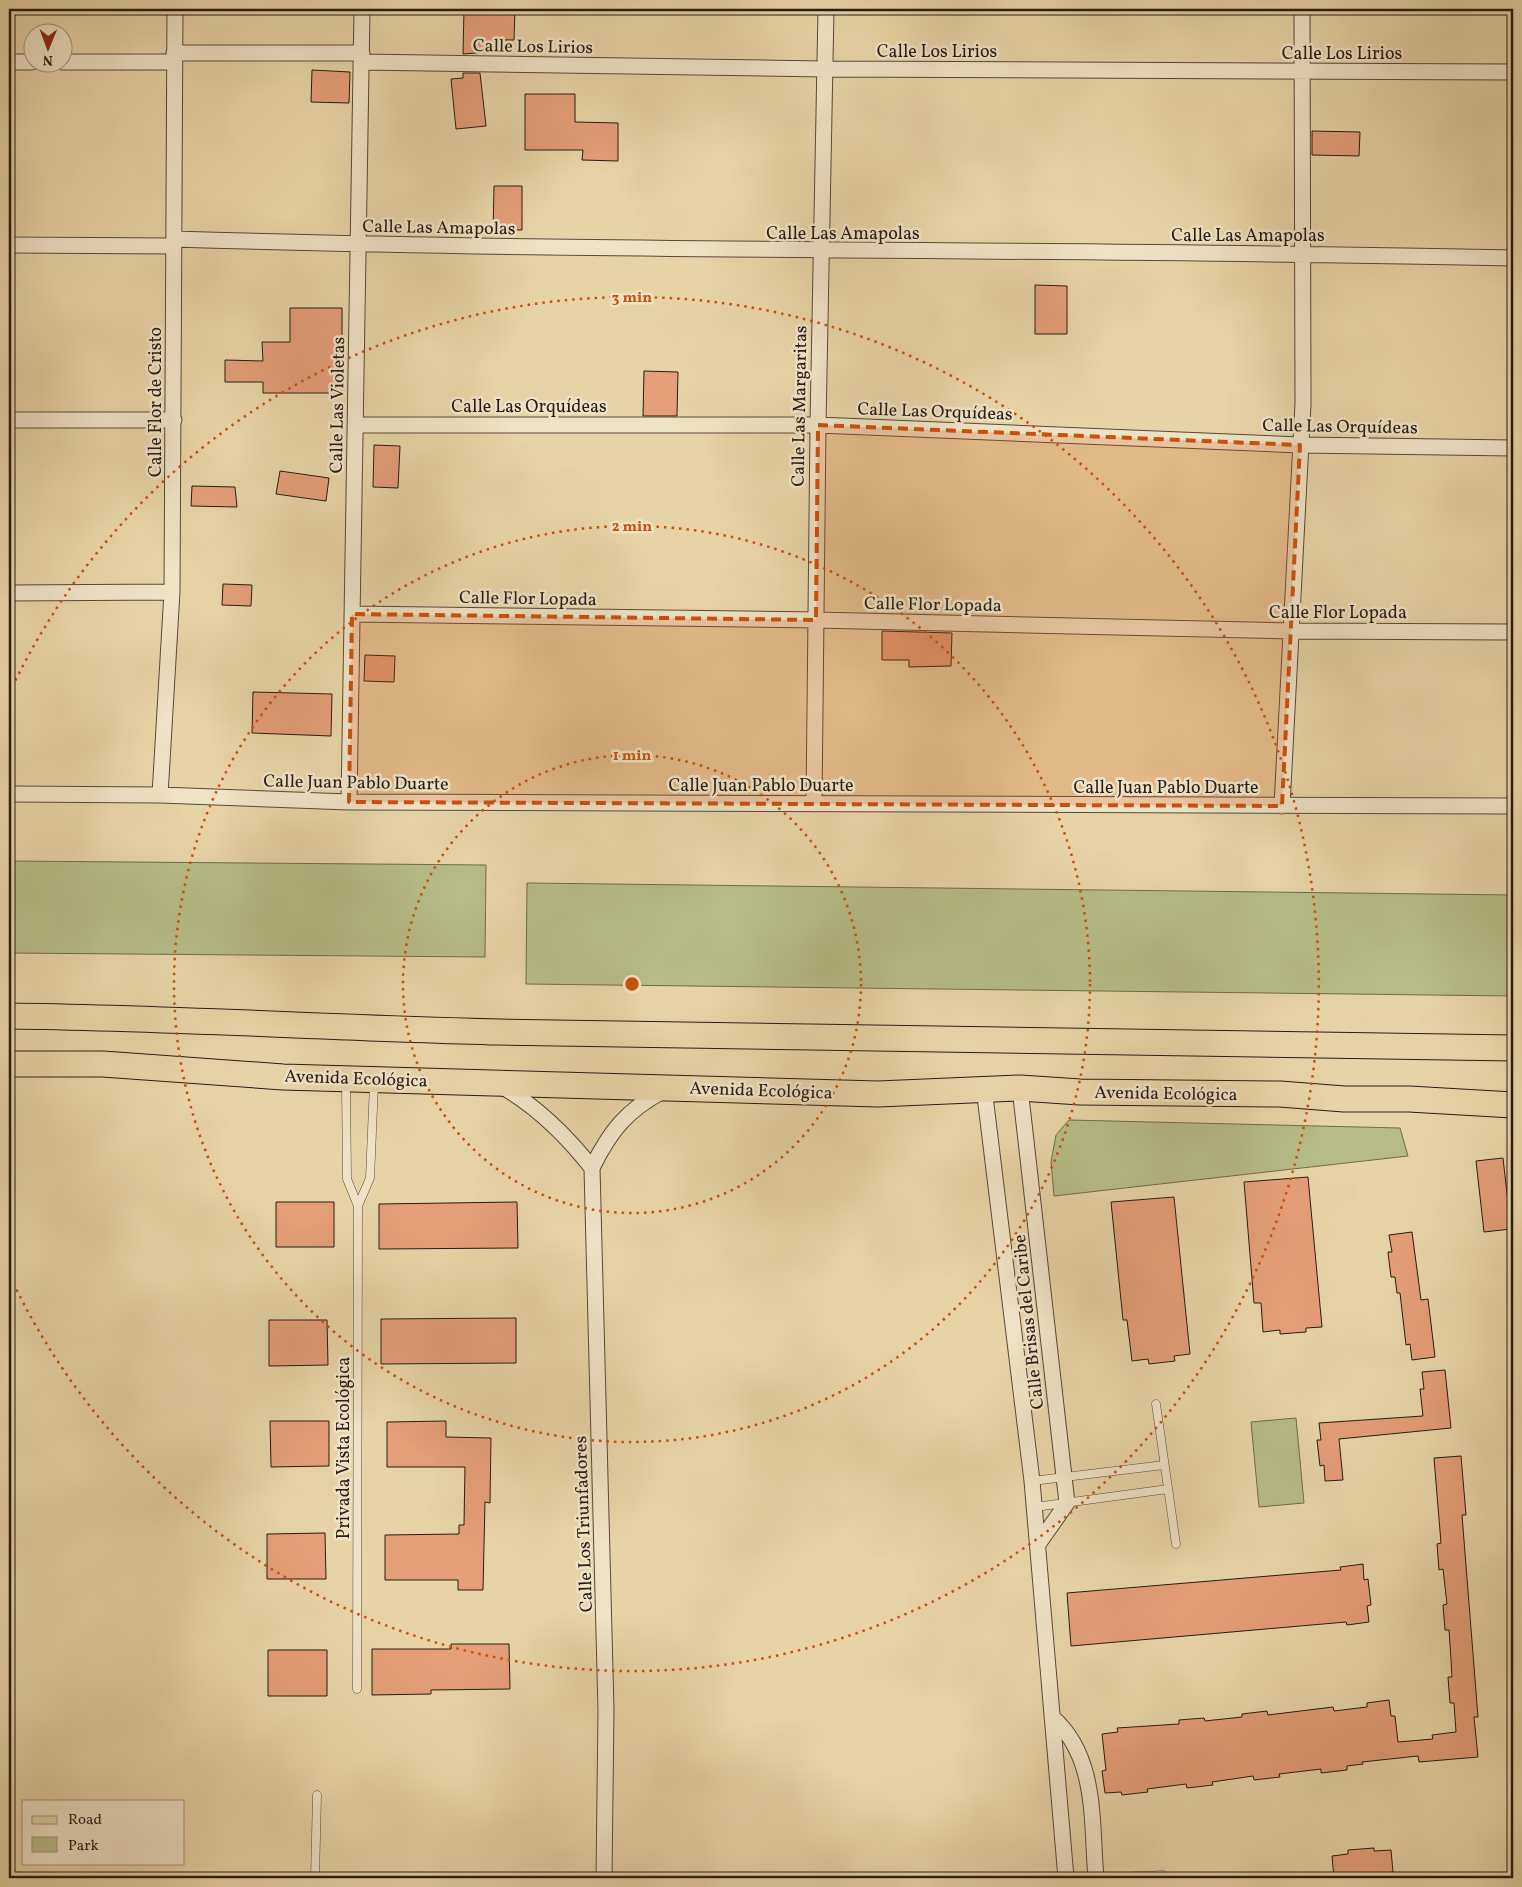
<svg xmlns="http://www.w3.org/2000/svg" width="1522" height="1887" font-family="Vollkorn,serif">
<style>
.green{fill:#b6bc86;stroke:#6e6c4c}
.building{fill:#e49e78;stroke:#261c13}
.lines{fill:none;stroke-linecap:round;stroke-linejoin:round}
.service-casing{stroke:#564a38;stroke-width:9}
.minor-casing{stroke:#564a38;stroke-width:17}
.primary-casing{stroke:#261c13;stroke-width:27}
.service{stroke:#efe3c5;stroke-width:8}
.minor{stroke:#efe3c5;stroke-width:15}
.primary{stroke:#e7d4a6;stroke-width:25}
.marked{fill:#cb500d;fill-opacity:0.2;stroke:#cb500d;stroke-width:4;stroke-dasharray:10 6;stroke-linejoin:round}
.ring{fill:none;stroke:#cb500d;stroke-width:2.5;stroke-dasharray:2.5 5}
.labels{text-anchor:middle;stroke-width:5;stroke-linejoin:round;paint-order:stroke}
.street-label{font-size:18px;fill:#261c13;stroke:#efe3c5}
.centre{fill:#cb500d;stroke:#efe3c5;stroke-width:2.5}
.ring-label{font-size:15px;text-anchor:middle;font-weight:bold;fill:#cb500d;stroke:#efe3c5;stroke-width:5;stroke-linejoin:round;paint-order:stroke}
</style>
<rect width="100%" height="100%" fill="#e7d4a6"/>
<filter id="stains"><feTurbulence type="fractalNoise" baseFrequency=".004" numOctaves="4"/><feColorMatrix values="0 0 0 0 .2 0 0 0 0 .09 0 0 0 0 .02 0 0 0 .5 -.17"/></filter>
<radialGradient id="worn" r=".72"><stop offset=".6" stop-color="#630" stop-opacity="0"/><stop offset="1" stop-color="#630" stop-opacity=".3"/></radialGradient>
<path class="green" d="M9,861L486,865L485,957L9,953Z
M527,883L1513,895V996L526,984Z
M1069,1120L1400,1128L1408,1156L1054,1196L1051,1162L1056,1135Z
M1296,1418L1304,1503L1259,1507L1251,1422Z"/>
<path class="building" d="M464,9H515L514,40H503V45H489V52L463,54Z
M312,70L350,72L349,103L311,102Z
M463,73H480L486,126L456,129L451,79L463,78Z
M525,94H575V122L618,123V161L582,160L583,150H525Z
M1312,131L1360,132L1359,156L1312,155Z
M494,186H522V230H512L513,235H493Z
M1035,285L1067,286V334H1035Z
M290,308H342V393H263V382H225V360L263,361L262,342H290Z
M644,371L678,372L677,416H643Z
M374,445L400,446L398,488L373,487Z
M280,471L329,478L326,501L276,494Z
M192,486L235,487L237,507L191,506Z
M223,584L252,585L251,606L222,605Z
M882,631L952,633L951,666L909,667V660H882Z
M365,655L395,656L394,682L364,681Z
M253,692L332,694L331,736L252,733Z
M1503,1158L1511,1229L1484,1232L1476,1161Z
M1308,1177L1322,1327L1306,1328V1332L1280,1334V1330L1263,1332L1261,1303H1254L1244,1182Z
M1174,1197L1190,1354L1174,1356L1175,1361L1149,1364L1148,1359L1132,1361L1127,1320H1123L1111,1202Z
M276,1202H334V1247H276Z
M517,1202L518,1248L379,1249V1204Z
M1412,1232L1421,1300L1428,1299L1435,1357L1412,1360L1410,1344L1406,1345L1400,1293H1397L1395,1277H1391L1388,1252H1392L1389,1235Z
M516,1318V1363L381,1364V1319Z
M269,1320H327L328,1365L269,1366Z
M1445,1370L1451,1428L1339,1439L1343,1480L1325,1481L1324,1465L1320,1466L1317,1440H1321L1319,1423L1423,1416L1420,1389H1424L1422,1372Z
M270,1421H329V1466L271,1467Z
M446,1421V1437L491,1438L490,1503L485,1502L483,1590H458V1580H385V1535L459,1534V1525H464L465,1467H387V1422Z
M1461,1456L1466,1515H1462L1478,1717H1474L1478,1757L1419,1762L1418,1756L1362,1762L1363,1764L1347,1766V1770L1321,1773V1769L1279,1774L1280,1777L1254,1780L1253,1776L1212,1782L1213,1785L1187,1788L1186,1784L1147,1789L1148,1792L1122,1795L1121,1792L1105,1793L1102,1771L1106,1770L1102,1734L1118,1732L1117,1728L1179,1724V1720L1204,1718L1205,1721L1242,1717V1714L1267,1711L1268,1715L1333,1707L1334,1711L1367,1707V1703L1389,1700L1391,1716H1395L1398,1742L1433,1739L1432,1735L1456,1732L1454,1703H1450L1448,1677H1452L1451,1660L1449,1630H1445L1443,1605L1447,1604L1443,1569L1439,1570L1437,1544L1441,1543L1434,1458Z
M325,1533L326,1579H267V1534Z
M1363,1564L1364,1580L1368,1579L1371,1605L1367,1606L1369,1622L1347,1625L1346,1622L1071,1646L1067,1593L1341,1570L1340,1567Z
M451,1644H509L510,1689L431,1690V1694L372,1695V1649H451Z
M268,1650H327V1696H268Z
M1374,1848V1851L1391,1850L1393,1872L1334,1878L1332,1856L1348,1854V1850Z"/>
<g class="lines">
<defs>
<path id="service" d="M346,1083L347,1179L358,1206
M1156,1404L1176,1544
M1032,1481L1164,1465
M1035,1507L1168,1489
M357,1689L358,1206L370,1178L374,1084
M315,1878L317,1795
M1095,1878L1163,1875"/>
<path id="minor" d="M174,53H362
M9,62H32
M62,62H174
M361,62L824,69L1513,72
M174,239C620,253 1067,248 1513,258
M9,245L174,246
M9,420H174
M355,425H818L1300,445L1513,448
M9,593L172,592
M352,614L816,620L1291,631L1513,632
M9,794L160,795L349,802L1513,806
M160,795L172,592L175,9
M349,802L362,9
M814,804L818,425L826,9
M1282,806L1303,404L1302,9
M501,1086C538,1107 566,1135 592,1168
M984,1088L1032,1481L1066,1878
M1020,1088L1067,1503L1039,1543
M1052,1717C1098,1757 1091,1823 1096,1878
M604,1878L606,1710L592,1168C610,1131 627,1110 663,1091"/>
<path id="primary" d="M9,1016C173,1018 336,1028 500,1032C838,1039 1176,1044 1513,1048
M9,1064H103L283,1077L878,1094L1020,1088L1080,1092L1280,1094L1344,1099H1409L1513,1105"/>
</defs>
<use href="#service" class="service-casing"/>
<use href="#minor" class="minor-casing"/>
<use href="#primary" class="primary-casing"/>
<use href="#service" class="service"/>
<use href="#minor" class="minor"/>
<use href="#primary" class="primary"/>
</g>
<path class="marked" d="M818,425L1300,445L1282,806L349,802L352,614L816,620Z"/>
<g class="ring">
<circle cx="632" cy="984" r="229"/>
<circle cx="632" cy="984" r="458"/>
<path d="M9 694A687 687 0 1 1 9 1274"/>
</g>
<g class="labels">
<g class="street-label">
<text transform="translate(533 46) rotate(1)" y="6">Calle Los Lirios</text>
<text x="937" y="57">Calle Los Lirios</text>
<text x="1342" y="59">Calle Los Lirios</text>
<text transform="translate(439 227) rotate(1)" y="6">Calle Las Amapolas</text>
<text x="843" y="239">Calle Las Amapolas</text>
<text x="1248" y="241">Calle Las Amapolas</text>
<text transform="translate(155 402) rotate(-90)" y="6">Calle Flor de Cristo</text>
<text transform="translate(337 405) rotate(-89)" y="6">Calle Las Violetas</text>
<text x="529" y="412">Calle Las Orquídeas</text>
<text transform="translate(799 406) rotate(-89)" y="6">Calle Las Margaritas</text>
<text transform="translate(935 411) rotate(2)" y="6">Calle Las Orquídeas</text>
<text transform="translate(1340 426) rotate(1)" y="6">Calle Las Orquídeas</text>
<text transform="translate(528 598) rotate(1)" y="6">Calle Flor Lopada</text>
<text transform="translate(933 604) rotate(1)" y="6">Calle Flor Lopada</text>
<text x="1338" y="618">Calle Flor Lopada</text>
<text transform="translate(356 782) rotate(1)" y="6">Calle Juan Pablo Duarte</text>
<text x="761" y="791">Calle Juan Pablo Duarte</text>
<text x="1166" y="793">Calle Juan Pablo Duarte</text>
<text transform="translate(356 1078) rotate(2)" y="6">Avenida Ecológica</text>
<text transform="translate(761 1090) rotate(2)" y="6">Avenida Ecológica</text>
<text transform="translate(1166 1093) rotate(1)" y="6">Avenida Ecológica</text>
<text transform="translate(1028 1322) rotate(-96)" y="6">Calle Brisas del Caribe</text>
<text transform="translate(343 1448) rotate(-90)" y="6">Privada Vista Ecológica</text>
<text transform="translate(583 1524) rotate(-92)" y="6">Calle Los Triunfadores</text>
</g>
</g>
<circle cx="632" cy="984" r="8" class="centre"/>
<g class="ring-label">
<text x="632" y="302">3 min</text>
<text x="632" y="531">2 min</text>
<text x="632" y="760">1 min</text>
</g>
<rect width="1522" height="1887" fill="none" stroke="#e7d4a6" stroke-width="30"/>
<rect x="10" y="10" width="1502" height="1867" fill="none" stroke="#261c13" stroke-width="2.5"/>
<rect x="15" y="15" width="1492" height="1857" fill="none" stroke="#261c13"/>
<rect x="22" y="1800" width="162" height="65" fill="#efe3c5" stroke="#9f937e"/>
<rect x="32" y="1816" width="25" height="8" fill="#e7d4a6" stroke="#9f937e"/>
<text x="68" y="1824" font-size="15" fill="#261c13">Road</text>
<rect x="32" y="1837" width="25" height="15" fill="#b6bc86" stroke="#9f937e"/>
<text x="68" y="1850" font-size="15" fill="#261c13">Park</text>
<g transform="translate(48 48) rotate(181)"><circle r="24" fill="#efe3c5" stroke="#9f937e"/>
<path d="M0-4L9 19L0 12L-9 19Z" fill="#8f2418"/>
<text y="-8" font-size="14" font-weight="bold" text-anchor="middle" fill="#261c13">N</text>
</g>
<rect width="100%" height="100%" filter="url(#stains)"/>
<rect width="100%" height="100%" fill="url(#worn)"/>
</svg>
